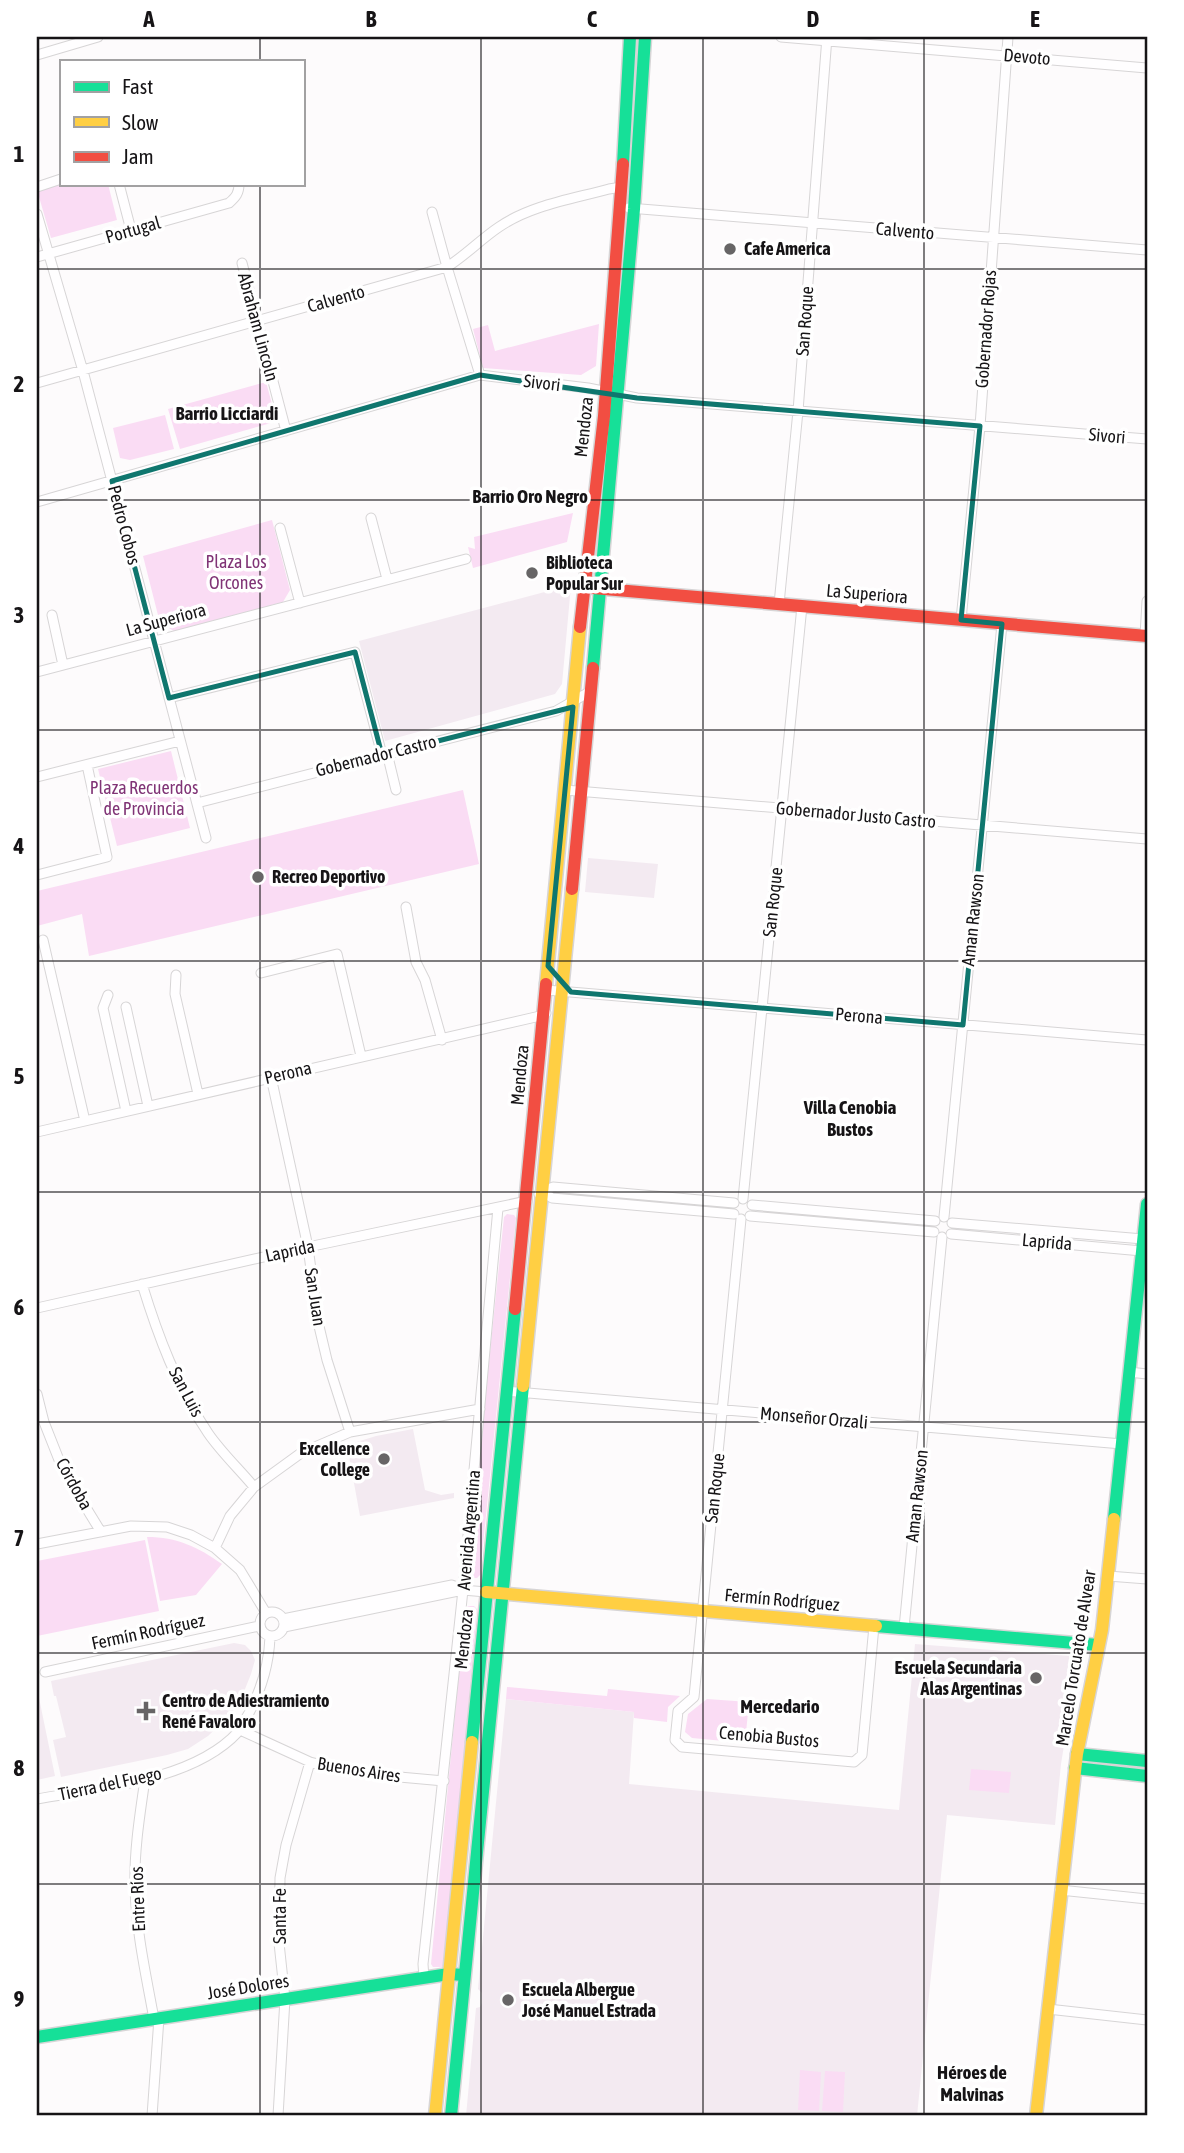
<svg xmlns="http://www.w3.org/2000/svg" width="1184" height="2153" font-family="'Asap Condensed',sans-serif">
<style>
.built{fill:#f3eaf1}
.green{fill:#fadcf4}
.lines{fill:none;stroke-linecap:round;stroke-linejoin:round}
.street-casing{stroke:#d7d5d6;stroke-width:11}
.fast-casing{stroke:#d7d5d6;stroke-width:15}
.slow-casing{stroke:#d7d5d6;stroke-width:15}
.jam-casing{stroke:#d7d5d6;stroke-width:15}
.street{stroke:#fffeff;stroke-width:9}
.fast{stroke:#16e098;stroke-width:12}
.slow{stroke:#ffcf43;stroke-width:12}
.jam{stroke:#f24e42;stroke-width:12}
.marked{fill:none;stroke:#0f766e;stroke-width:5;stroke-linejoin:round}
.grid{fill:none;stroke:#161416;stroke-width:2;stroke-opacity:0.55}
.poi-dot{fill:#676566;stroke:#fff;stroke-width:2.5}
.labels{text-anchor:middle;stroke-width:7;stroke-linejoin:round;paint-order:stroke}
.street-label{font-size:18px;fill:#161416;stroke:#fff}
.poi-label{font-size:18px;font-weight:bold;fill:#161416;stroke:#fff;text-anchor:start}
.park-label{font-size:18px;fill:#803476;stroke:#fff}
.neighbourhood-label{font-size:19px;font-weight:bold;fill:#161416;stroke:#fff}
.neatline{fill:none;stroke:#161416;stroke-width:2.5}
.grid-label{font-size:23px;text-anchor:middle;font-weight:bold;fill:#161416}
</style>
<rect width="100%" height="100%" fill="#fdfbfc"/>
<path class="built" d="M571,585L562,684L555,694L385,741L359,641Z
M588,858L658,864L654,898L585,892Z
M413,1429L425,1490L441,1495L454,1493V1498L360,1516L347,1445L376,1436Z
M234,1643L245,1645L251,1651L255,1660L251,1674L243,1694L232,1713L208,1736L188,1749L167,1755L61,1777L53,1740L66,1737L56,1696H54L51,1681Z
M915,1644L1069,1656L1077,1665L1061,1764L1055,1825L947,1815L917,2116H466L476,2008L480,2007L482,2003V1993L478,1989L506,1699L634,1712L629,1784L899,1810Z
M37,1688L55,1776L37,1780Z"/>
<path class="green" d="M61,184H108L117,220L51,238L37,190Z
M599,324L596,366L581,375L483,368L473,329L488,325L495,351Z
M266,382L275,415L271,423L180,449L168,409Z
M165,415L174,449L130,460L120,458L113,428Z
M573,513L567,542L473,568L468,547L475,549L474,537Z
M272,520L290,590L283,602L174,631L160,623L143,556Z
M171,751L190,828L117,846L98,769Z
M463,790L479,864L89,956L82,914L37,926V891Z
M507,1214L514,1215L516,1218L480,1575L477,1578H470L467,1574L504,1217Z
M147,1537C177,1537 198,1547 222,1564L196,1595L160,1601Z
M145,1540L159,1611L37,1636V1561Z
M468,1606H474L477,1609L445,1964L442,1967H433L431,1964L465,1609Z
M507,1687L607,1696L608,1689L680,1696L668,1707L667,1722L634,1718V1712L506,1699Z
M707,1699L749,1702L745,1743L692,1738L685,1732L688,1714Z
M971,1769L1011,1772L1009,1793L969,1790Z
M800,2070L821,2072L819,2111L798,2110Z
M825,2071L845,2072L843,2112L822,2111Z"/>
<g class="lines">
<defs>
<path id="street" d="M781,37L1147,68
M37,55L98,37
M119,184L131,230
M37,187L61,179
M629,208L1147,250
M432,212L447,267L480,375
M37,214L83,371L206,838
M37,257L229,203C236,197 239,193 239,184
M242,263L286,431
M37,383L447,267C466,255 481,239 499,227C531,205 573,199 609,189L622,187
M37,502L480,375L588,388L637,398L1147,439
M371,518L387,579
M280,528L300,603
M779,604L798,411L827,37
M52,615L63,665
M961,620L980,426L1008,37
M1145,636L1147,601
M37,672L466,559
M169,698L355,652L382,755
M387,753L396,790
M37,777L180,741
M565,790L1147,839
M197,803L556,711L591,691
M37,875L107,857L87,765
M406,907L416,962L425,980L442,1040
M43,940L85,1121
M261,973L337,954L361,1056
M176,975L175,994L198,1094
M546,990L1147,1040
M108,995L103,1008L126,1111
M126,1007L148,1106
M271,1077L308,1247L318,1322L327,1360L350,1432
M37,1132L540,1016L546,1013
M543,1192L552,1198L734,1214
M539,1194L553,1187L734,1203
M743,1199L802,606
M752,1205L935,1221
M750,1216L934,1232
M944,1217L1002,624
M741,1219L694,1697L678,1711L675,1740L682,1747L854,1762L862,1755L874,1626
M952,1223L1143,1239
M951,1234L1142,1251
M142,1284C158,1336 177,1387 208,1433C221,1452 239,1469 254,1487
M37,1308L308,1247L527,1201
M1129,1372L1147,1374
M506,1391L1122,1444
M37,1394L44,1422L63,1470L101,1532
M37,1544L131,1526L167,1527L191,1535L215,1548L240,1570L266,1613
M215,1548L230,1516L254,1487L301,1453L350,1432L480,1409
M1108,1576L1147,1579
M260 1624a12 12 0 1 1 24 0a12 12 0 1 1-24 0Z
M283,1619L452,1585L463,1590L486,1592
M284,1627L463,1590
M904,1628L942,1237
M45,1672L259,1626
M240,1730L310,1762L355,1773L444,1781
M145,1779C140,1814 134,1850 135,1886C136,1931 146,1975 154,2019
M37,1799C99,1788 193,1781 238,1732C243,1727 245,1719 249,1713C262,1688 269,1665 270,1637
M1060,1890L1147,1899
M424,1978L423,1964L463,1590L498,1208
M1048,2009L1147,2020
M152,2116L159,2018
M278,2116L285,1999L279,1943L280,1878L286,1845L310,1762"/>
<path id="fast" d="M623,164L630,37
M593,668L634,209L645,37
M1114,1519L1147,1204
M876,1626L1098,1645
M472,1742L515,1309
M1077,1754L1147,1761
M1075,1768L1147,1776
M37,2037L449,1974L464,1975
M451,2116L523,1386"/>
<path id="slow" d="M546,984L580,627
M523,1386L572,889
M486,1592L876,1626
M435,2116L472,1742
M1036,2116L1077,1754L1102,1630L1114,1519"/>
<path id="jam" d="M593,588L1147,636
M580,627L604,416L623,164
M572,889L593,668
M515,1309L546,984"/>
</defs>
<use href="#street" class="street-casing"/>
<use href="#fast" class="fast-casing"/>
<use href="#slow" class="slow-casing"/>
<use href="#jam" class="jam-casing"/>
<use href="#street" class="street"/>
<use href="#fast" class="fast"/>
<use href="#slow" class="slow"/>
<use href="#jam" class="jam"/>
</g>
<path class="marked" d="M480,375L637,398L980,426L961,620L1002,624L963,1025L571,992L548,966L573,707L382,755L355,652L169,698L112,481Z"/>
<path class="grid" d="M260,37V61M481,37V2116M703,37V2116M924,37V2116M260,184V2116M37,269H1147M37,500H1147M37,730H1147M37,961H1147M37,1192H1147M37,1422H1147M37,1653H1147M37,1884H1147"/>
<g class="poi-dot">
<circle cx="730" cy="249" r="7"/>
<circle cx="532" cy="573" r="7"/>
<circle cx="258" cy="877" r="7"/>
<circle cx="384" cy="1459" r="7"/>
<circle cx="1036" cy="1678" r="7"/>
<path d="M142.5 1700.5h7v7h7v7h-7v7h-7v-7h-7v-7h7z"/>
<circle cx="508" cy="2000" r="7"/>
</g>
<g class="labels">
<g class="street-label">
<text transform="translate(1027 57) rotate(5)" y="6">Devoto</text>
<text transform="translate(133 230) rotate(-16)" y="6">Portugal</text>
<text transform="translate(905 231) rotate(5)" y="6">Calvento</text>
<text transform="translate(336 299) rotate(-16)" y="6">Calvento</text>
<text transform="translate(805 321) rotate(-86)" y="6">San Roque</text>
<text transform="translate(258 327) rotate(75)" y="6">Abraham Lincoln</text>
<text transform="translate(986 329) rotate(-86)" y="6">Gobernador Rojas</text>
<text transform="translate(542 383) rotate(7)" y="6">Sivori</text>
<text transform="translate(584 427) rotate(-84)" y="6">Mendoza</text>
<text transform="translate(1107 436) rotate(5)" y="6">Sivori</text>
<text transform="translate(124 525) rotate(75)" y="6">Pedro Cobos</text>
<text transform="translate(867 594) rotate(5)" y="6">La Superiora</text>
<text transform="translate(166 620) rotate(-15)" y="6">La Superiora</text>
<text transform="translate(376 756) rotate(-14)" y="6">Gobernador Castro</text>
<text transform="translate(856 815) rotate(5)" y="6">Gobernador Justo Castro</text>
<text transform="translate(773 902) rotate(-84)" y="6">San Roque</text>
<text transform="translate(973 920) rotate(-84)" y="6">Aman Rawson</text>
<text transform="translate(859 1016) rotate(5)" y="6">Perona</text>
<text transform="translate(288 1073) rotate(-13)" y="6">Perona</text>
<text transform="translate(520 1075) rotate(-85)" y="6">Mendoza</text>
<text transform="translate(1047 1242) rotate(5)" y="6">Laprida</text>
<text transform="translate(290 1251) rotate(-12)" y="6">Laprida</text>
<text transform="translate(315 1297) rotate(81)" y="6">San Juan</text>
<text transform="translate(186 1392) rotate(62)" y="6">San Luis</text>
<text transform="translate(814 1418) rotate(5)" y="6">Monseñor Orzali</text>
<text transform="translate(74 1484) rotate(61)" y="6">Córdoba</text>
<text transform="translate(715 1488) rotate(-84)" y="6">San Roque</text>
<text transform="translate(917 1496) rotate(-84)" y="6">Aman Rawson</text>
<text transform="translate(469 1530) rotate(-85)" y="6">Avenida Argentina</text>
<text transform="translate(782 1600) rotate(5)" y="6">Fermín Rodríguez</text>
<text transform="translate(148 1632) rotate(-12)" y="6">Fermín Rodríguez</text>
<text transform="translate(464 1639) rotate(-84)" y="6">Mendoza</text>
<text transform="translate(1076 1658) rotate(-81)" y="6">Marcelo Torcuato de Alvear</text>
<text transform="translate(769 1737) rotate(5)" y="6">Cenobia Bustos</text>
<text transform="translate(359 1770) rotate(9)" y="6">Buenos Aires</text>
<text transform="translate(110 1784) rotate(-12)" y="6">Tierra del Fuego</text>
<text transform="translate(138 1899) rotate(-92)" y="6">Entre Ríos</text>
<text transform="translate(280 1916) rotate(-90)" y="6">Santa Fe</text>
<text transform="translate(248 1987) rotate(-9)" y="6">José Dolores</text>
</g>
<g class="poi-label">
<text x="744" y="255">Cafe America</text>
<text x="546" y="569">Biblioteca<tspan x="546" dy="21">Popular Sur</tspan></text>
<text x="272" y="883">Recreo Deportivo</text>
<text x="370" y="1455" text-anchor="end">Excellence<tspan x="370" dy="21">College</tspan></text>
<text x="1022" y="1674" text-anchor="end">Escuela Secundaria<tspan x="1022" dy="21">Alas Argentinas</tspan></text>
<text x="162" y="1707">Centro de Adiestramiento<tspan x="162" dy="21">René Favaloro</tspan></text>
<text x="522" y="1996">Escuela Albergue<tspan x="522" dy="21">José Manuel Estrada</tspan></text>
</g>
<g class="park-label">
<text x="236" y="568">Plaza Los<tspan x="236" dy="21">Orcones</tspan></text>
<text x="144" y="794">Plaza Recuerdos<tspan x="144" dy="21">de Provincia</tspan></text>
</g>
<g class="neighbourhood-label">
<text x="227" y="420">Barrio Licciardi</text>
<text x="530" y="503">Barrio Oro Negro</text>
<text x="850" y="1114">Villa Cenobia<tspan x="850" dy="22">Bustos</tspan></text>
<text x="780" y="1713">Mercedario</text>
<text x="972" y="2079">Héroes de<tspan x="972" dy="22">Malvinas</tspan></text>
</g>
</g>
<rect width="1184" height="2153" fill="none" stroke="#ffffff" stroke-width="77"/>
<rect x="60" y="60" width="245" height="126" fill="#ffffff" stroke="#a2a1a2" stroke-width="2"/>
<rect x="74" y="82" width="35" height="10" fill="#16e098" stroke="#a2a1a2" stroke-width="2"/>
<text x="122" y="94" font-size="21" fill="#161416">Fast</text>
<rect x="74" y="117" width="35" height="10" fill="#ffcf43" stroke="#a2a1a2" stroke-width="2"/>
<text x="122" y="130" font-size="21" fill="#161416">Slow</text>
<rect x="74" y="152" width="35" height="10" fill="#f24e42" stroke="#a2a1a2" stroke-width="2"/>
<text x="122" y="164" font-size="21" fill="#161416">Jam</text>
<rect x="38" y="38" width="1108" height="2076" class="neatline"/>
<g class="grid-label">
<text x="149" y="27">A</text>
<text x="371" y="27">B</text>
<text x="592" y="27">C</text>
<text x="813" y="27">D</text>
<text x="1035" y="27">E</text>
<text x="19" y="162">1</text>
<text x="19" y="392">2</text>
<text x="19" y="623">3</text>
<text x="19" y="854">4</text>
<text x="19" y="1084">5</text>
<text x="19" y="1315">6</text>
<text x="19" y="1546">7</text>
<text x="19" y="1776">8</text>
<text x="19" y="2007">9</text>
</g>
</svg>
